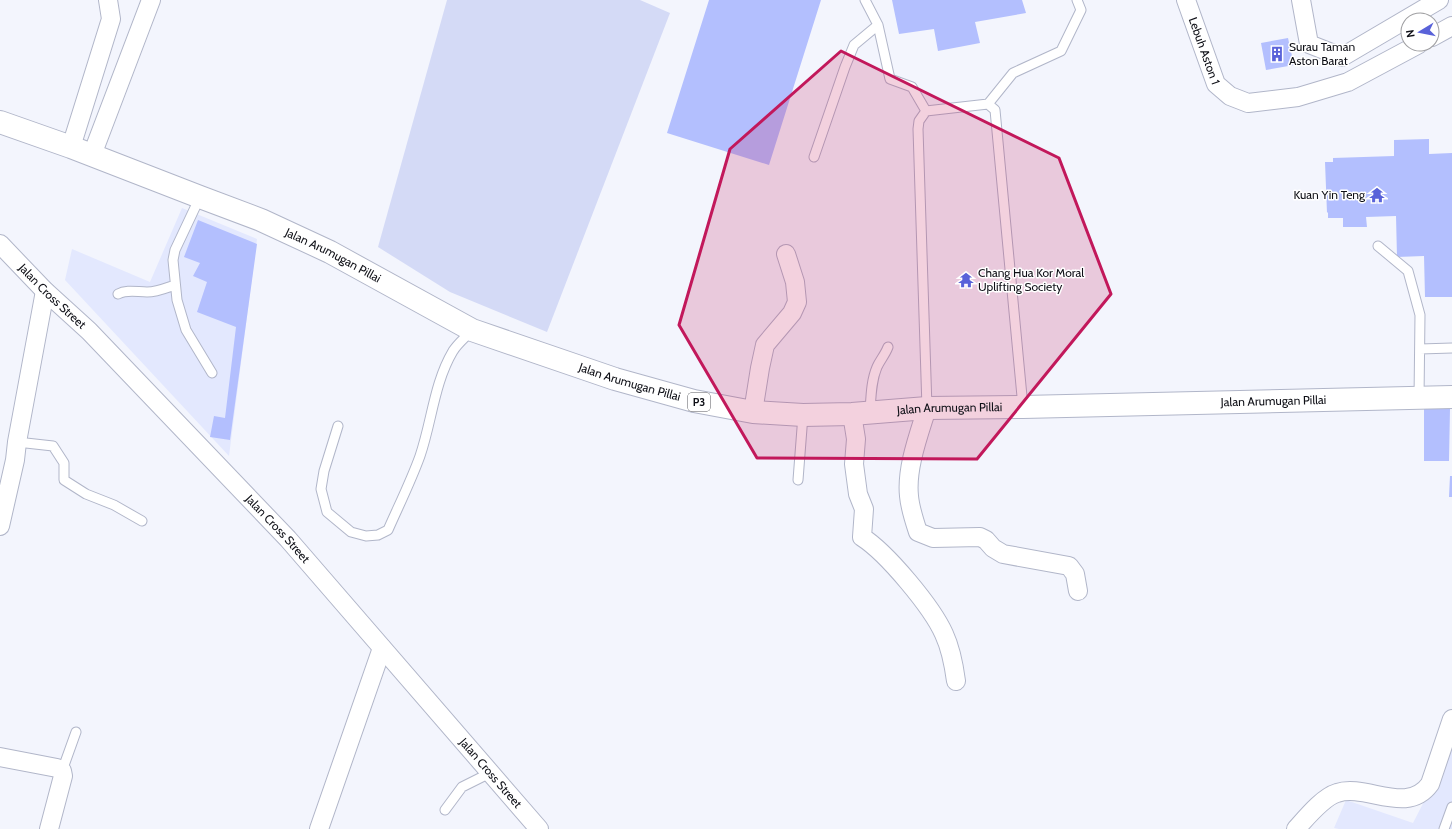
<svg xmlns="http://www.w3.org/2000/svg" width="1452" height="829" font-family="Cabin,sans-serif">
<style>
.built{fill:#e3e8fe}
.green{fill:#d4daf6}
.building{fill:#b3bffe}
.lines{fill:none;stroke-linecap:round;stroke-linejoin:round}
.service-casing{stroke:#b1b6c9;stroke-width:11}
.minor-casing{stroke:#b1b6c9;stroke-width:20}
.primary-casing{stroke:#b1b6c9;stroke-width:24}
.service{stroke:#fff;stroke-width:9}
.minor{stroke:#fff;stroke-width:18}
.primary{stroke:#fff;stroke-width:22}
.marked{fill:#c2185b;fill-opacity:0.2;stroke:#c2185b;stroke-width:3;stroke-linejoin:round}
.labels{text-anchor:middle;stroke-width:3;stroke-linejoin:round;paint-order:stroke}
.shield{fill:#fff;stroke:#56575c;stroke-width:1}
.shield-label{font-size:11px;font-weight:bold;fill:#0e0f16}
.poi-label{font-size:12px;fill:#0e0f16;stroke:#fff;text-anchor:start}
.street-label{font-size:12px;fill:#0e0f16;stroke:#fff}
</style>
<rect width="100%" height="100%" fill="#f3f5fd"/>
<path class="built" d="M182,208L257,239L229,456L65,280L72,249L150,282Z
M1452,747V829H1339L1334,828L1346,800L1413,823Z"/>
<path class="green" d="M447,0H640L670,13L547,332L450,292L378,247Z"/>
<path class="building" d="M709,0H821L769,165L667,133Z
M892,0H1022L1026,13L975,22L980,43L938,51L934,29L899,34Z
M1288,38L1294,65L1266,70L1261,43Z
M1429,139V154L1452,153V297H1425L1424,256L1397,257L1396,216L1366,217L1367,227H1343V218H1328V212L1327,213L1325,162H1333V158L1394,156V140Z
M198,220L257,244L230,440L210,437L214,416L225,418L236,327L197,312L207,282L193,276L200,263L184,257Z
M1424,409H1450L1449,461H1424Z
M1450,476H1452V497H1449Z"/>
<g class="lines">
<defs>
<path id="service" d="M865,0L878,25L890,79L912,87L926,111
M988,104L1013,73L1061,51L1081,10L1077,0
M814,157L845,67L854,45L878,25
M200,197L175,250L173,260L177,300L186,330L212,373
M1378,246L1408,271L1420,315L1419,398
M118,294C127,289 137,292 147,292C157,292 166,288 175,285
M1420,349L1452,348
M927,408L918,129L919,121L926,111L988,104L995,110L1023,407
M870,412C871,397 871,381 877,367C880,360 885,355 888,347
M338,426L324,471L321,489L327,512L351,532L366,536L378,535L388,530C399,505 411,481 420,456C432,421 434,383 453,351C458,343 466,337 472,330
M17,442L53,446L64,463V480L86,494L114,505L142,521
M798,480L803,415
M62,771L76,732
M445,810L462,787L490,773
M1444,829L1452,807"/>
<g id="minor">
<path id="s1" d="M1186,0L1216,84L1230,96L1248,103L1298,97L1348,82L1419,44"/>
<path d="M1301,0L1309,44L1342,57L1439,0"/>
<path d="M1432,37L1452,26"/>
<path d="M71,147L111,19L108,0"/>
<path d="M92,155L151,0"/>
<path id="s2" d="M0,244L45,291L89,331L288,539L539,829"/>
<path d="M927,408C919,434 906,468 909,496C910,508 914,520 918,532L933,538L980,537L986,540L993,548L1003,554L1069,566L1075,574L1078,591"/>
<path d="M753,412L760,368L765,345L792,313L797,302L795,282L786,254"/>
<path d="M852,414L856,439L854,464L858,494L864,509L862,537C887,553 932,607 944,634C951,649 954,666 956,681"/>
<path d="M0,526L15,460L17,442L45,291"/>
<path d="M0,757L57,768L62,771L63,776L49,829"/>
<path d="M319,829L382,648"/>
<path d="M1296,829C1306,818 1323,797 1337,793C1366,783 1407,816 1430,784L1452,719"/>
</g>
<g id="primary">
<path id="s3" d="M0,122L71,147L200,197L261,220L330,252L472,330L615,379L694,401L753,412L803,415L852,414L927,408L1023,407L1452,397"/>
</g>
</defs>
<use href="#service" class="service-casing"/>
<use href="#minor" class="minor-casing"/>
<use href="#primary" class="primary-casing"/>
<use href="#service" class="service"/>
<use href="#minor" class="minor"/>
<use href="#primary" class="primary"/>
</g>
<path class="marked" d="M841,51L1059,158L1111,294L977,459L757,458L679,325L730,149Z"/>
<defs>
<symbol id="building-bare" viewBox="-9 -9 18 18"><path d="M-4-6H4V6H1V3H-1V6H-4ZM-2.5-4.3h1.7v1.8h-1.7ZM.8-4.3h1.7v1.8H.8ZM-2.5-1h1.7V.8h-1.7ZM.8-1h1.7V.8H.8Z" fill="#5962d9" stroke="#fff" stroke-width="2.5" paint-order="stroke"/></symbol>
<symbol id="temple-bare" viewBox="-9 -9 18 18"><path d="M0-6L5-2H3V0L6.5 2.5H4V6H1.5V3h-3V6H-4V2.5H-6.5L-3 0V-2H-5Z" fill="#5962d9" stroke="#fff" stroke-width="2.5" paint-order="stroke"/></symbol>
</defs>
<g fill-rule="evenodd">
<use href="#building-bare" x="1266" y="43" width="22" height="22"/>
<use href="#temple-bare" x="1366" y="184" width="22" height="22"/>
<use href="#temple-bare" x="955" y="269" width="22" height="22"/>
</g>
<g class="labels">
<rect class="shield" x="688" y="393" width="22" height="18" rx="3"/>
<g class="shield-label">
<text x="699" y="406">P3</text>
</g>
<g class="poi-label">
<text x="1289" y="51">Surau Taman<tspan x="1289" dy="14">Aston Barat</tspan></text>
<text x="1365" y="199" text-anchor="end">Kuan Yin Teng</text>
<text x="978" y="277">Chang Hua Kor Moral<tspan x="978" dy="14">Uplifting Society</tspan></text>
</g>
<g class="street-label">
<text dy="4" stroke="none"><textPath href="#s1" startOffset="54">Lebuh Aston 1</textPath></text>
<text dy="4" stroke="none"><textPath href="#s3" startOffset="359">Jalan Arumugan Pillai</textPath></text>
<text dy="4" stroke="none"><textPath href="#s2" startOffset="74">Jalan Cross Street</textPath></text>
<text dy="4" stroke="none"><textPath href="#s3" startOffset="683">Jalan Arumugan Pillai</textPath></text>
<text dy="4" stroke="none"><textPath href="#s3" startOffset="1331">Jalan Arumugan Pillai</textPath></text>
<text dy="4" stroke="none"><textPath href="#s3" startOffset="1007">Jalan Arumugan Pillai</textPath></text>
<text dy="4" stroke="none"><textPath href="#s2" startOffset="398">Jalan Cross Street</textPath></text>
<text dy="4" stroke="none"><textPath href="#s2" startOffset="722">Jalan Cross Street</textPath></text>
</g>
</g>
<g transform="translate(1420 32) rotate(260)"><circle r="19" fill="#ffffff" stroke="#9f9fa2"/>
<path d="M0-3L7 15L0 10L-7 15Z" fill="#5962d9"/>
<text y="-6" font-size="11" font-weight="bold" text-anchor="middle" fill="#0e0f16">N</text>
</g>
</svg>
